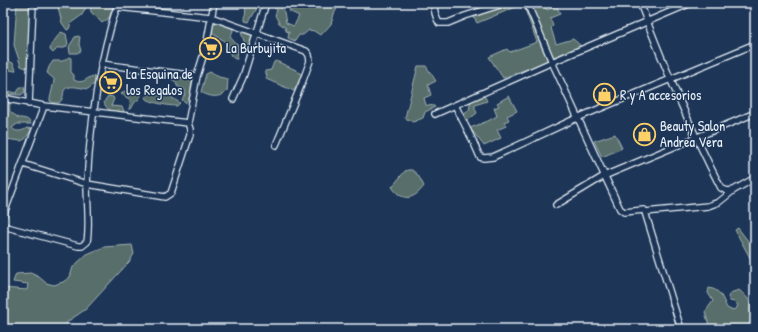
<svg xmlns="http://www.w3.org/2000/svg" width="758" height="332" font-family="'Patrick Hand',sans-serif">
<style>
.green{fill:#586e6a;stroke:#a0b0b1}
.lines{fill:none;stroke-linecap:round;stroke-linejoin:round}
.street-casing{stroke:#e8f1f8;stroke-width:8}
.street{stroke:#1d3557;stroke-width:5.5}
.labels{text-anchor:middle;stroke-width:3;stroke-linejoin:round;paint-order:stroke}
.poi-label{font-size:14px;fill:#e8f1f8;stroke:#1d3557;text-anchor:start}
</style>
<rect width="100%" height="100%" fill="#1d3557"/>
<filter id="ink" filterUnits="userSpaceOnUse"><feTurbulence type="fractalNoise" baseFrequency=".025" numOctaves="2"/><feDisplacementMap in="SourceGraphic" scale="8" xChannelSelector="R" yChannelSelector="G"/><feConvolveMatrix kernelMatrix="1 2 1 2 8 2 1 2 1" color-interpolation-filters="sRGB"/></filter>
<g filter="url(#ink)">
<path class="green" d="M17,3H30L28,64L26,68L21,66L14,45Z
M57,3H79L86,7L82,15L71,23L69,29L67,30L62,23Z
M90,3H115L109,18L102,23L91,12Z
M246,3H260L249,22L245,21Z
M271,3H281L280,7L284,12L286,23L294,26L299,16L289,11L290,9H295L294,3L302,6L304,3H340L334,14L331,24L322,34L320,35L314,31L309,30L303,35H299L295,41L288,38L289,32L286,31L285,27L279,23L275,15L277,10L271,5Z
M472,3H497C488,6 480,9 472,3Z
M510,3H523L548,61L503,78L489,57L507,49L510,52L537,42L523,4L477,23L473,16Z
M527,3H544L547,10L557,6L560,14L550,18L553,26L551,28L556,44L573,39L581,46L551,58Z
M221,22L232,27L233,31L230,37L238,46L237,59H235L231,56L225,41L213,34L212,26L216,23Z
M237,28L253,34L254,36L249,46L245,44L241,32L237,30Z
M61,32L66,34L68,44L65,48H58L53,53L50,50L51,45Z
M78,36L80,37L79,44L81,51L77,53H70L69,47L75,37Z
M69,57L71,58V72L74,75V80C83,85 86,78 93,76L95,78V83L88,89C79,88 70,84 64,90C63,99 61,107 50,101V99L54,81V79L47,73L49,67L53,61H63Z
M8,61L13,63L16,70L14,71L3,68V62Z
M276,61L296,70L301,74V77L294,91L266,79L267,76L265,71L271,70L274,62Z
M418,66H426L436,81L428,85L431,95L424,98L426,105L434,106L435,107L425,112L423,118L413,122L405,118Z
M210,72L219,77L228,79L227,91C219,99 210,97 201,92L206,74Z
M170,76H180L192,79L194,82C192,91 192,98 185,103L182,100L186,92L185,90L177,86L176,82L168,77Z
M3,83V88L7,91L17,93L20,87H24L25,92L21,95L3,94Z
M150,90H160L180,103L177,106C168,106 152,103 145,98Z
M125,91L142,93L139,99L135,102L131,109H129L131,100L121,94Z
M480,95L485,97L487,101L475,105V109L477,113L468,120H466L463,115L469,110L471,100Z
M108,96L113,97L114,99L111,106L122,107L124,111L122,112C114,112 106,111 104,102Z
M509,96L517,111L507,116L509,120L504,122L506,126L497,130L501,138L484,146L470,128L488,121L497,116L494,108L499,106L497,103Z
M6,101L10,104C8,116 14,112 18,118C23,118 29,118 31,124H17L12,128C16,133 23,131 27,128L32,129L25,139L21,141L5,139L3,140V102Z
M615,134L622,148L602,157L594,141Z
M408,170H412L418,175L424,186C414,200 402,202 392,187L405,171Z
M738,228L755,250V267L735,230Z
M132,245L134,254L129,262L86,309L67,322L65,329H3V288L27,290L28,284L13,282L16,274L31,273L39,277L46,283L54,285L63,282L70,277L73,267L87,254L104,247Z
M709,288C721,290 722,298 727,308L731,310L736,309L738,305L734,302L730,301L728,297L730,293L739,290C748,297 755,307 755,319L749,324L747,329H710L705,312L713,301L708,293Z"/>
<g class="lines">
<defs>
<path id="street" d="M434,3C434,11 435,16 439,23H448L465,16L506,3
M527,3L552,62L620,209L624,212L644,210L645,212L708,206L719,202L734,190
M640,3C664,66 690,128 721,188L727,191L734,190L755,178
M751,3L755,12
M117,7L211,17L306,51L309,55L310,61L302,83L276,145
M101,64L197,76
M3,98L44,106L188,123
M233,99L243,77L266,3
M29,104L33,3
M455,105L473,141L480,157L484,158L493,157L577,118L755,44
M435,114L552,62L691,3
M23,164L87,184L165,197L171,193L190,135V129L188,123L197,76L206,47L214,3
M3,197L9,200
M556,205L604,176L755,113
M645,212L681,329
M3,216L44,106
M3,226L78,246H82L87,242C90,224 87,203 87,184C90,123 99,61 118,3"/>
</defs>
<use href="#street" class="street-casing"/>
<use href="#street" class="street"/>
</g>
</g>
<defs>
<symbol id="supermarket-ring" viewBox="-11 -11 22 22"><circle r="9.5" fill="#1d3557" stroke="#ffd166" stroke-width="1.5"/><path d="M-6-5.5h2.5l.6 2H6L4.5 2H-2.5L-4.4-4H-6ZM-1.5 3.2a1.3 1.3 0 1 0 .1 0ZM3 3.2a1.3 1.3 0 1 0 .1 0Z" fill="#ffd166"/></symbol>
<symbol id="shop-ring" viewBox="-11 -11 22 22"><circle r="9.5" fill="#1d3557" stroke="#ffd166" stroke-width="1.5"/><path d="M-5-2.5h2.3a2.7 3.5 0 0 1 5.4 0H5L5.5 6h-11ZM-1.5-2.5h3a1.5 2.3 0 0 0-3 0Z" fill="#ffd166"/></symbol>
</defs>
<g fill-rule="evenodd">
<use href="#supermarket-ring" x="198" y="36" width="25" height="25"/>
<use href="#supermarket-ring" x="98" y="70" width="25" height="25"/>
<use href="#shop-ring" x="592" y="82" width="25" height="25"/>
<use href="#shop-ring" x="632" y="122" width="25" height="25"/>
</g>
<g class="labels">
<g class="poi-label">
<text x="226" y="53">La Burbujita</text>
<text x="126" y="79">La Esquina de<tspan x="126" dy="16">los Regalos</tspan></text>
<text x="620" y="100">R y A accesorios</text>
<text x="660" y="131">Beauty Salon<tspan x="660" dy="16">Andrea Vera</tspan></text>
</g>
</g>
<rect width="758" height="332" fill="none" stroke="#1d3557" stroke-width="16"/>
<rect x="8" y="8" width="742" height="316" fill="none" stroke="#e8f1f8" stroke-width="1.5" filter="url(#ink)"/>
</svg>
